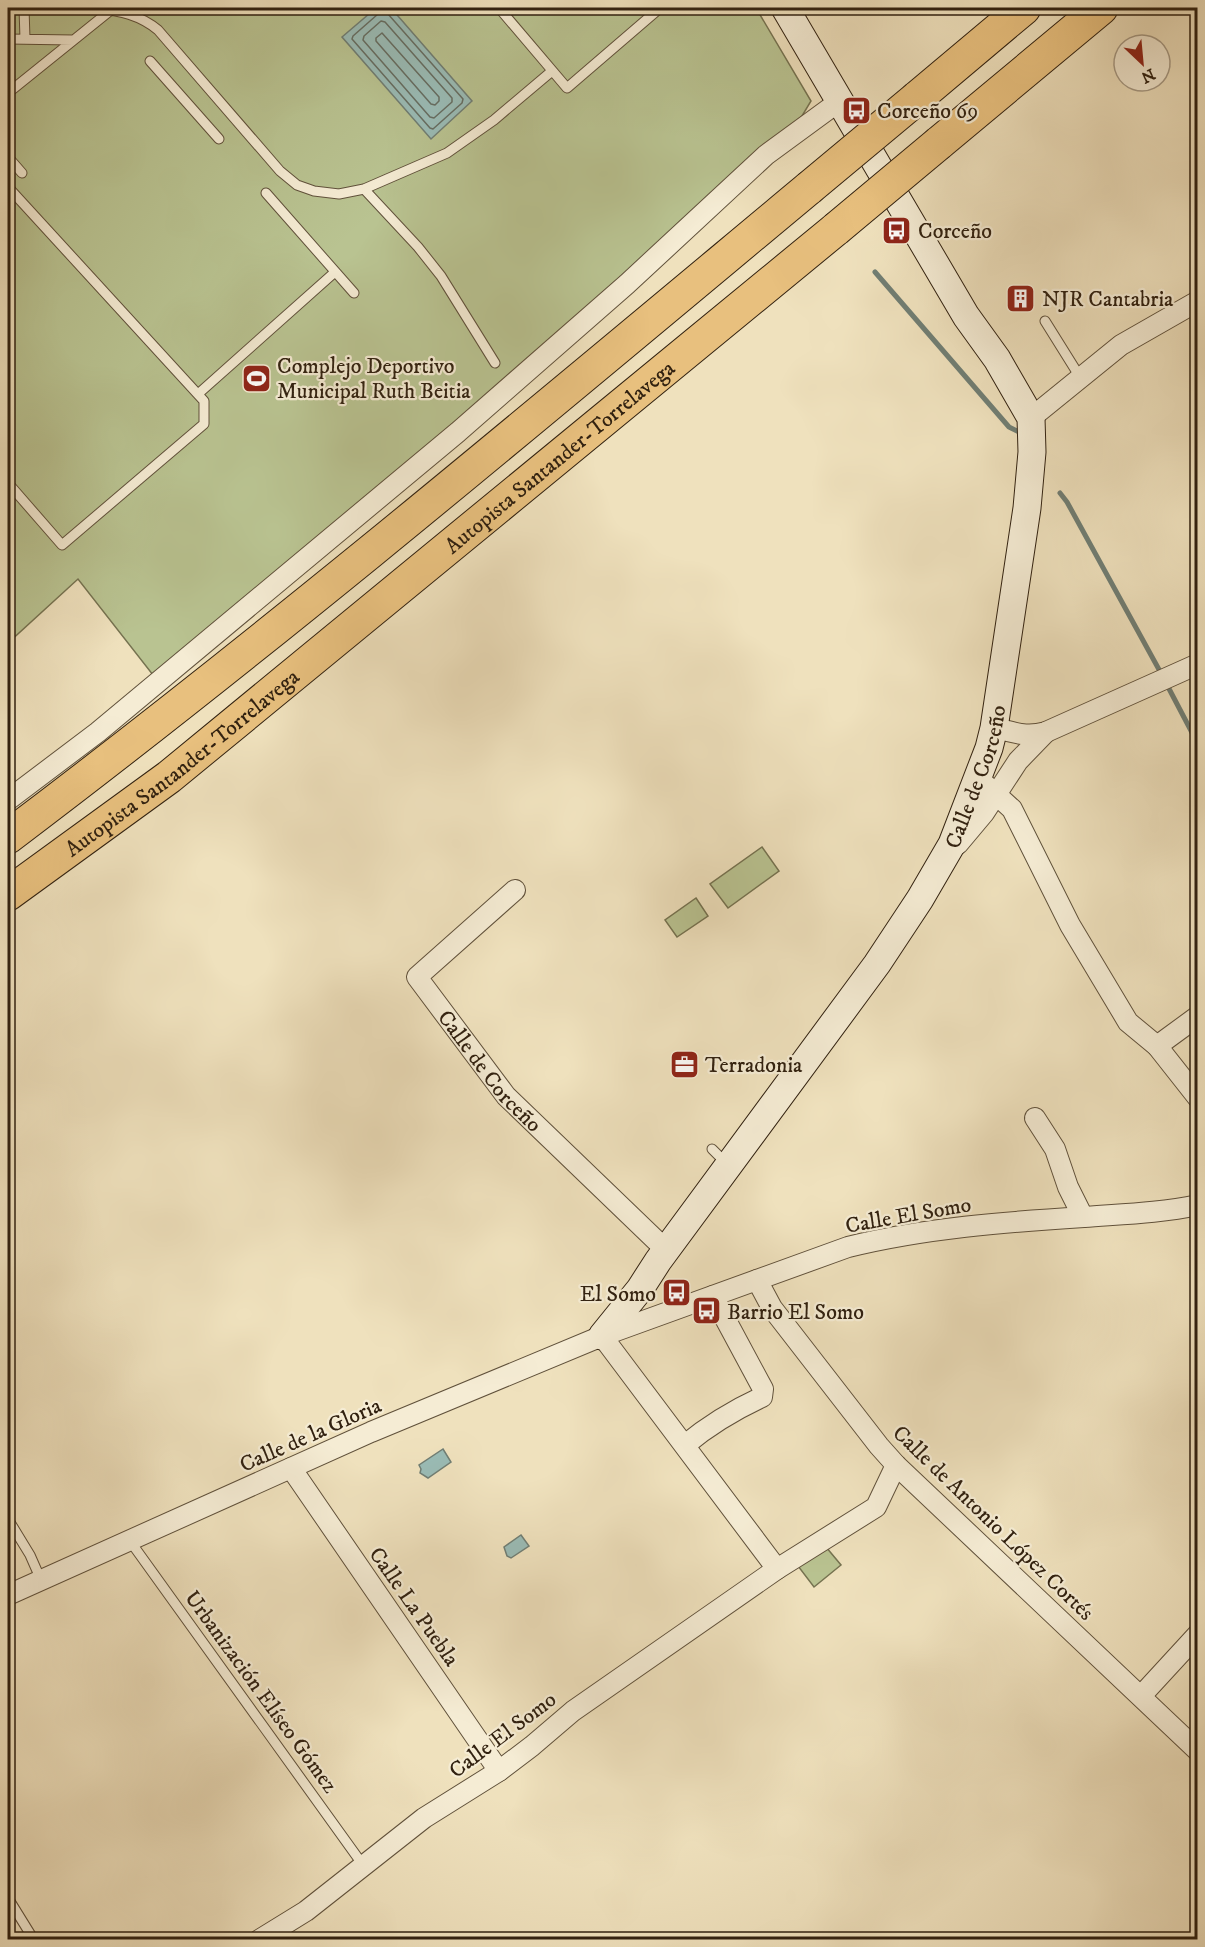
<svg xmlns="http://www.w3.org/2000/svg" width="1205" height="1947" font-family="'IM FELL DW Pica',serif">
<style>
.green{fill:#b9c391;stroke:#757250;stroke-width:1.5}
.water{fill:#9abcb6;stroke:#707e74;stroke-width:1.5}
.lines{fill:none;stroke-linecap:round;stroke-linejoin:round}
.shore{stroke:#666e63;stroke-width:1.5}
.stream{stroke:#707e74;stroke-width:5}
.service-casing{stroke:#60513b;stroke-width:11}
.minor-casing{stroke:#60513b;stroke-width:22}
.secondary-casing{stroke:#312110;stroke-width:29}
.motorway-casing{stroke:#312110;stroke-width:35}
.service{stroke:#f5ecd4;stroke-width:9}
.minor{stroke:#f5ecd4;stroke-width:20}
.secondary{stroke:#f5ecd4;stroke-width:27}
.motorway{stroke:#e8c07e;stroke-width:33}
.motorway-bridge-casing{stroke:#312110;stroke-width:35;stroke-linecap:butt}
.motorway-bridge{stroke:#e8c07e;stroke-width:33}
.labels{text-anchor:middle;stroke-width:4.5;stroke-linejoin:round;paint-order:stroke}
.poi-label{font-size:22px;fill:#312110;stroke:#f5ecd4;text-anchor:start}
.street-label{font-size:22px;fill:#312110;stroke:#f5ecd4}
</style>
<rect width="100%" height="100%" fill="#efe1bd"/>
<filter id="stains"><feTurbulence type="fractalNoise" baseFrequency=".00333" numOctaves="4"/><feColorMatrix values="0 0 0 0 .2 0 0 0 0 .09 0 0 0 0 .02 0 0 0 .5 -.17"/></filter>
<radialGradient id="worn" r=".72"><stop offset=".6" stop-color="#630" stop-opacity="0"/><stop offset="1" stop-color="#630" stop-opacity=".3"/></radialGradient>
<path class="green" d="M8,8H756L811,101L802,116L550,341L310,545L153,675L78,579L8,643Z
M762,847L779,871L728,908L710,884Z
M696,898L708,916L677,937L665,920Z
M826,1547L841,1565L814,1587L798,1566Z"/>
<path class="water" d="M376,8H391L472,101L431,139L342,37Z
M443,1449L451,1462L428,1478L420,1473L421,1469L419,1465Z
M521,1535L529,1546L511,1558L507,1556L504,1547Z"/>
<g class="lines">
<path class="shore" d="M379,8L378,14L353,36L352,39L430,128L433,129L462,103L463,99L388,14L386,8
M381,21L385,22L452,98V102L434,118L430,117L363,40L364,36Z
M382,33L439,97V101L435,105L431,104L376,41V38Z"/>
<path class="stream" d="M875,272L1009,427L1021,433
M1060,493L1067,502L1162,675
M1166,683L1198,744"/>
<defs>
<path id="service" d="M24,8L25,39
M98,8C120,11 140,15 158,30L280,171L297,185L314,191L339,194L364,189L447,153L494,120L552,71
M499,8L567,88L660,8
M8,39L73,40
M150,61L219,139
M8,93L111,10
M8,157L22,173
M364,189L418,247L441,276L495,363
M266,193L354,293
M1045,321L1080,377
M198,394L335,272
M8,483L62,545L204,424V401L8,187
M712,1149L727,1164
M8,1519L30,1555L41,1580
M130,1541L363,1865
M8,1898L34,1940"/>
<g id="minor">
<path d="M1031,418L1121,345L1198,301"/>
<path d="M994,728C1015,732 1025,738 1046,732L1198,664"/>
<path d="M978,778L1012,809L1070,925L1128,1022L1157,1046L1198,1098"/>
<path d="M8,800L98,732L458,432L627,284L766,155L841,100"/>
<path d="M958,844L984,813L1018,761L1046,732"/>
<path id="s1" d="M515,890L417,977L506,1096L666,1250"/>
<path d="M1157,1046L1198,1016"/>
<path d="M1035,1118L1055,1149L1068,1187L1083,1217"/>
<path d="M757,1280L772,1308L879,1446L896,1465L1198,1751"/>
<path d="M602,1336L777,1569"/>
<path d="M685,1445C709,1425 734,1410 762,1397L763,1389L713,1296"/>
<path d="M291,1468L499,1771"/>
<path d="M8,1595L371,1432L602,1336L848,1247C925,1228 1005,1222 1084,1217C1123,1214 1160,1213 1198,1205"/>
<path d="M1141,1696L1198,1634"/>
<path d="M259,1940L306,1911L424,1818L499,1771L532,1746L573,1711L777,1569L876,1507L896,1465"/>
</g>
<g id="secondary">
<path id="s2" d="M602,1336L640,1289L658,1261L877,964L920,899L952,844L989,748L994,728L1027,508L1032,452L1031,418L997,359L966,316L785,8"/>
</g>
<g id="motorway">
<path d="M917,98L1024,8"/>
<path d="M939,143L1101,8"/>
<path d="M8,837C282,630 545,408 809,188"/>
<path id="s3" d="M8,894L169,777L836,229"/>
</g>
</defs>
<use href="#service" class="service-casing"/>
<use href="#minor" class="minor-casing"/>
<use href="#secondary" class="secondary-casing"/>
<use href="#motorway" class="motorway-casing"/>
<use href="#service" class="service"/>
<use href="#minor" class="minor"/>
<use href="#secondary" class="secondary"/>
<use href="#motorway" class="motorway"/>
<defs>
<path id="motorway-bridge" d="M809,188L917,98
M836,229L939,143"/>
</defs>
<use href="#motorway-bridge" class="motorway-bridge-casing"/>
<use href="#motorway-bridge" class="motorway-bridge"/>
</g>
<defs>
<symbol id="bus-square" viewBox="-11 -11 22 22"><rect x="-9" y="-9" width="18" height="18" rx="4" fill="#8f2418" stroke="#f5ecd4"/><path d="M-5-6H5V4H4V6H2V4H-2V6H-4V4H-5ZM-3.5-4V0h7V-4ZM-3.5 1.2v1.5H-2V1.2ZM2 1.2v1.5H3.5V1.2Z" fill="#fff"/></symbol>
<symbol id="building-square" viewBox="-11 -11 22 22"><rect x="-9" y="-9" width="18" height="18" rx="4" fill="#8f2418" stroke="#f5ecd4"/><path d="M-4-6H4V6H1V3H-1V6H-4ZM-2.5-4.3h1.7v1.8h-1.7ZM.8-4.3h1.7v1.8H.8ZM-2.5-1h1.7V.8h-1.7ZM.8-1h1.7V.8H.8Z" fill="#fff"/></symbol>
<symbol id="stadium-square" viewBox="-11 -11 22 22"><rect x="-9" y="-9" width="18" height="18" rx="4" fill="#8f2418" stroke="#f5ecd4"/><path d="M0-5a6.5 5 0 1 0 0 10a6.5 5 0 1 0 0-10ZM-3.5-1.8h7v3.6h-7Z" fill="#fff"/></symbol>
<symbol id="office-square" viewBox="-11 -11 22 22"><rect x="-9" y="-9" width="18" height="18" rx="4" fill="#8f2418" stroke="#f5ecd4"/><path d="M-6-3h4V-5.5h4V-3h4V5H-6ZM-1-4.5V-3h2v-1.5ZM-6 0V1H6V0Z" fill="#fff"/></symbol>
</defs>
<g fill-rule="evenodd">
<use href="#bus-square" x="840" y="94" width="33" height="33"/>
<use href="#bus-square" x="880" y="214" width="33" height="33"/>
<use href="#building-square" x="1004" y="282" width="33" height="33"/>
<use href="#stadium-square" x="240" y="362" width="33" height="33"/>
<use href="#office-square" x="668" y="1048" width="33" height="33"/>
<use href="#bus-square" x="660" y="1276" width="33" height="33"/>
<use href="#bus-square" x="690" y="1294" width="33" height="33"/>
</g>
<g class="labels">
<g class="poi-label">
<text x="877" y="118">Corceño 69</text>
<text x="918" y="238">Corceño</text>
<text x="1042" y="306">NJR Cantabria</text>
<text x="277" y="373">Complejo Deportivo<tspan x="277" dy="25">Municipal Ruth Beitia</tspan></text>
<text x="705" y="1072">Terradonia</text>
<text x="656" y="1301" text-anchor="end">El Somo</text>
<text x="727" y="1319">Barrio El Somo</text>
</g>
<g class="street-label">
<text dy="8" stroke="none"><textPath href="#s3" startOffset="704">Autopista Santander-Torrelavega</textPath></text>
<text dy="8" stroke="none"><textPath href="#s3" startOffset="218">Autopista Santander-Torrelavega</textPath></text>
<text dy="8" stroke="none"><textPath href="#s2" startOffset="676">Calle de Corceño</textPath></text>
<text dy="8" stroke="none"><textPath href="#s1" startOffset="250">Calle de Corceño</textPath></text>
<text transform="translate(908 1214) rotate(-10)" y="8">Calle El Somo</text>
<text transform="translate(310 1434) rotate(-24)" y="8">Calle de la Gloria</text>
<text transform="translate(994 1522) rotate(44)" y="8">Calle de Antonio López Cortés</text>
<text transform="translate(415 1606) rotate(55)" y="8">Calle La Puebla</text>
<text transform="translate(262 1691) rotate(54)" y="8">Urbanización Elíseo Gómez</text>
<text transform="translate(502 1734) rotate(-37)" y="8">Calle El Somo</text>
</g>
</g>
<rect width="1205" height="1947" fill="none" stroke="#efe1bd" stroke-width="30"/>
<rect x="9" y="9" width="1187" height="1929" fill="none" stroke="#312110" stroke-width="3"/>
<rect x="15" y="15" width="1175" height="1917" fill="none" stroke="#312110" stroke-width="1.5"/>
<g transform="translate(1142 63) rotate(154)"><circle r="28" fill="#f5ecd4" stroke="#a79b86" stroke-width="1.5"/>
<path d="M0-4.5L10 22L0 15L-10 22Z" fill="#8f2418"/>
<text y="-9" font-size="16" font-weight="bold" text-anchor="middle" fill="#312110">N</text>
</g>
<rect width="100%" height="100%" filter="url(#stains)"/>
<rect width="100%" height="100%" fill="url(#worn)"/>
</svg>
